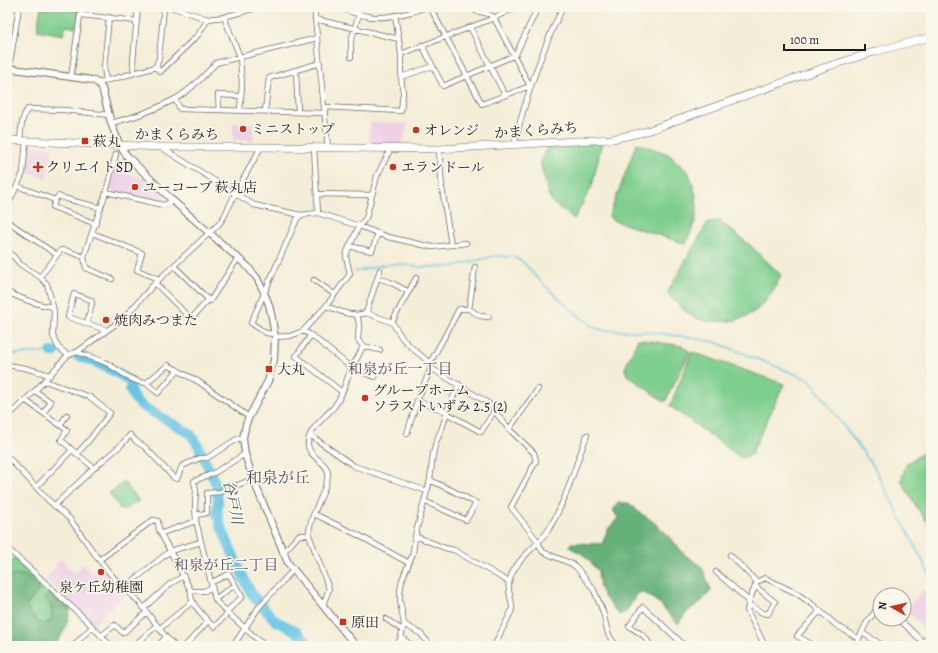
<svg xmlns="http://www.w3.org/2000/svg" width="938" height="653" font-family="Alegreya,'Noto Serif JP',serif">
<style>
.built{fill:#efd0e7}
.green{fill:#7ece8e;stroke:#4d7555}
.forest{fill:#66b179;stroke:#41664a}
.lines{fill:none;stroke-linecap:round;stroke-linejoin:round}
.stream{stroke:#67c6e5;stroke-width:1.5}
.river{stroke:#67c6e5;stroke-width:10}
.minor-casing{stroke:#68655d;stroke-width:6}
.tertiary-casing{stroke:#68655d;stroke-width:8}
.secondary-casing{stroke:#68655d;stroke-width:8}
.minor{stroke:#fff;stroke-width:4.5}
.tertiary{stroke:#fff;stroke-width:6}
.secondary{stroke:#fff;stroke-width:7}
.poi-dot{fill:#c8321e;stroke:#fbf7ec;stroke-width:1.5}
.labels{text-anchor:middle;stroke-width:3.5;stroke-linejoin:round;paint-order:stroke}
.poi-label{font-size:14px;fill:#1c1c1c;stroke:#fbf7ec;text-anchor:start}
.street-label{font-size:14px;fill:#1c1c1c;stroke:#fbf7ec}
.neighbourhood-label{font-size:15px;fill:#554d61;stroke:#fbf7ec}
.water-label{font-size:15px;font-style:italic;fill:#365862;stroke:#fbf7ec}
.quarter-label{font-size:16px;fill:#554d61;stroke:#fbf7ec}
</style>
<rect width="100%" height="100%" fill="#fbf7ec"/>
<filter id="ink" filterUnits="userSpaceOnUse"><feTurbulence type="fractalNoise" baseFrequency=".025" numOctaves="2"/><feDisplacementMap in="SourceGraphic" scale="8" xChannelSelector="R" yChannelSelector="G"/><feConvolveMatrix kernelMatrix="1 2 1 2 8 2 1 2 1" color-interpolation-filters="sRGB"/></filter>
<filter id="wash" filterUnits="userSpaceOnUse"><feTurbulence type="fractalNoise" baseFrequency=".012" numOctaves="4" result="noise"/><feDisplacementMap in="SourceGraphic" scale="16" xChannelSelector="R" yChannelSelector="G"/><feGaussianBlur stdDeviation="0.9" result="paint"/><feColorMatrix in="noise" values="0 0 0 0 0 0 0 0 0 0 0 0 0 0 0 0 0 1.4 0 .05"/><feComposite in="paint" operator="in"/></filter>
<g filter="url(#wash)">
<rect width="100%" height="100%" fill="#f4edd7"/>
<path class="built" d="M370,122L408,124L401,146L369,145Z
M233,123L254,124L253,141L233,140Z
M27,145L53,147L47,179L25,172Z
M114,170L150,181L165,195L164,201L162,203L108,191Z
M61,559L74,574L84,564L91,573L101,564L126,594L94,624L45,580Z
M923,590L931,597V635L906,610Z"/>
<path class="green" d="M41,7L78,11L80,12L78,28L66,26L63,35L37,30Z
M602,142L592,186L574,219L553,203L548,194L540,160L548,147Z
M637,143L668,154L689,173L696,196L697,210L695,221L686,244L612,220L609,216Z
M720,221L751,246L781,275C768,305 748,325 713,321C706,321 698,320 692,316C682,310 675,301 667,293L708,222Z
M638,339L682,346L690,352L665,402L627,375L625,368Z
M692,352L784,384L751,455L741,458L670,406Z
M931,448V527L917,508L901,480L907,463Z
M124,482L139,501L122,511L109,493Z
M14,557L71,610L47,639L7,646V565Z"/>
<path class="forest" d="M618,503H629L640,513L651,520L668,535L685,555L702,567L711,591L701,602L688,611L678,624C667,613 655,595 639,592L626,612L619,615L605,598L600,588L598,571L584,555L569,547L571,543L602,544L608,529L618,518L613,510Z
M7,574L11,576C23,572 36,577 39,590L26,607L37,621L43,624L50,621L52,617L51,606L45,598L48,594L70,610C68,623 64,632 57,643L60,646H7Z"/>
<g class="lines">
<path class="stream" d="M355,272L382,265L396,264L420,267H450L495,256L513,257L524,263L537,278L568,307L593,327L603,330L649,332L687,337L715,342L810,380L874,467L931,577
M7,355L51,352"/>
<path class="river" d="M51,352H55
M76,355C96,362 113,369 131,382L130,390L134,398L142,406L191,434L198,445L217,487L218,499L217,512L220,524L237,564L251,593L258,602L276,621L296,631L310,646"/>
</g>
</g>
<g filter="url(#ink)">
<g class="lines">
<defs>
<path id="minor" d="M59,7L81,9L71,77
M171,7L208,19L224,17L259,7
M314,7L328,148
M333,7C345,9 355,14 367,16C382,20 411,13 426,7
M430,7L482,104L530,86
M470,7C475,14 488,10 494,18L530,86
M81,15L137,21
M224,17L240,57L242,85L240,110
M315,19L399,39
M470,27L505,95
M422,45L443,86L513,56L516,54L538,7
M401,54L494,18L516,7
M351,57V41L359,14
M156,67L160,72L198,35L208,19
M9,69L19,7
M296,71L298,112
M134,72L133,61L138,7
M401,77L433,66
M106,80L104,68L109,17
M98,83L156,67L159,58L164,7
M175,99L180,109L325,113
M325,107L401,111L403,93L401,77V54L395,15
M219,110L218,95L241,96
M265,111L269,78L320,63
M111,123C132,118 155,110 175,99C188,92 206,74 216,63L317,38
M20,141C21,131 21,117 28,109L64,110L109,115
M514,145C526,97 541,51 563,7
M162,148L254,205L301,215L318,213L359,226L388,237L432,247L451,245L442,188L439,149
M314,148L318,213
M17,186L55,200L53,207L96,224
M106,192L163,205L167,204L172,200
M317,194L372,195
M55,200L58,196C72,201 87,204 101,208
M7,207L23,173L26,141
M7,221L57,255
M92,233L142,253L137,270L159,279
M451,245L466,243
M349,246L372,251L378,233
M7,252L12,255L20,264L40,277L47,284L54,311L53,336L58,347L68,355
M84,257L86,268L112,279
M174,266L210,301L238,258
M40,277L61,250H65L84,257L86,250L106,192L116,154
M378,278L390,282L409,292
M314,280L334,294
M155,283L191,319L208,300
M7,292C22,299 36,305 53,307
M326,306L345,313L357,315L366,313L392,322L402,338L412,348L430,363L431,368L488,403L509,429L534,453L536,461L511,507L536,539L543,552L572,564L577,568L594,590L603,612L608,634L616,646
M469,309L475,267
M366,313L380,270
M392,322L416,278
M87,323L92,303L91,300L74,294L68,317L106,330
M303,331L311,335L353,369L375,377
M274,334L266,333L251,323L297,219L301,215
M311,335L296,356L342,392
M275,337L290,336L303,331L326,306L350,274L346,257L347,252L359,226L366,218L377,176L391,148
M363,346L380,350
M77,352C87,356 97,359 106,363C120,370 130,382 146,383L168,365L199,382L249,417
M430,363L446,334L459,309H469L480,316L489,317
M7,365L25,368L50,375
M45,381L90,397L110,413L90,439L77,454L94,468
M146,383L158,393L178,370
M35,391L51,402L44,412
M25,400L67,430L61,440L77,454
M417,401L443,410L450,415L481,432L495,410
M7,417L35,391L68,355L77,352L124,318L155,283L219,224L224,217L235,194L261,147
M60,425L67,415
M509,429L538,389
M407,434L417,401L431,368
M310,435L354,466L427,491
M245,454L214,473L194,481L196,491L195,505L196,521L215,599L217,602L228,613L265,646
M7,456L48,500L70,519L99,560L113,577L139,602L166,637L175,646
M36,487L72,450
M424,501L466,520L476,503L453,491L430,480
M54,506L94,468L120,446L130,435L137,442L145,447L174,478L177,479L182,466L200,458H207L237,439L243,438
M314,514L358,535L409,563
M196,515L207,513V493L220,492L253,479
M162,533L196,521
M415,536L445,548L454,550L509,582
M7,548L85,619L111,646
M283,553L299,535H309
M730,555L757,582
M99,560L153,520L158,521L159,530L191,591C189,603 201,612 208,621L185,646
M716,572L749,601
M212,582L229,574L242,597L227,611
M124,588L170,551L201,542
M191,591H205L212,587
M215,599L235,585
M748,604L763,613L768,614L775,602L755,586
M323,605L329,589L309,535C309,513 326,496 328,474C329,462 306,457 308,442C309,431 319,423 326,415C330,411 334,408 336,404C344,393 346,379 352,367C356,360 360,354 363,346L358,340L359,324L357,315
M144,608L170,584L182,577
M386,619L402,630
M896,619L902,622L924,643
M208,621L214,627L228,613
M404,624L421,634L431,646
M159,629L192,602
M862,633L884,646
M101,636L115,625L123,633L147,612
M401,637L412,646
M75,644L92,627
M134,646L157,625
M158,646L166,637
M233,646L259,607L293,570
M397,646L401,637L404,624L400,601V592L402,580L413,553L415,536L430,480L433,454L436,442L442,428L448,409L459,384
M494,646L512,610C513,601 507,592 509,583C513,560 538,547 549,529C567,499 575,466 587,435
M651,646L644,636L629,626L643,607L685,646
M765,646L747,610L750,599L757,582L765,578L796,593L812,604L836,625L859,639
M815,646L797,636L819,612
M855,646L867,622L880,605
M921,646L928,637"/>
<path id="tertiary" d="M7,68L92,80L98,83L102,88L111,123L120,146L127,156L172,200L247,266L257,278L264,292L269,305L272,318L275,337L274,360L268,381L249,417L246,424L243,438L245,454L253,479L288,563L356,646"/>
<path id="secondary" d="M7,140L160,147H261L439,149L612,139L644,132L826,67L877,51L931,37"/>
</defs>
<use href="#minor" class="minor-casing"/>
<use href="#tertiary" class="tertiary-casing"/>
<use href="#secondary" class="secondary-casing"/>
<use href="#minor" class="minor"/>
<use href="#tertiary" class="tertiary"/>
<use href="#secondary" class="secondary"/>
</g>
</g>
<g class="poi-dot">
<circle cx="243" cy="129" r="4"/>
<circle cx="416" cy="130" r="4"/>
<rect x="81" y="137" width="8" height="8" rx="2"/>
<path d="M36 161h4v4h4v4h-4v4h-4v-4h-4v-4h4z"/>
<circle cx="393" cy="167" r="4"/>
<circle cx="135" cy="187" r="4"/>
<circle cx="106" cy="320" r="4"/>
<rect x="265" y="365" width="8" height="8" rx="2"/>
<circle cx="365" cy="398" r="4"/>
<circle cx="101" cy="572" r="4"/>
<rect x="339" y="618" width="8" height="8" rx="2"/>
</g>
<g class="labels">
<g class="poi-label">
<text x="251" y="134">ミニストップ</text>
<text x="424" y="135">オレンジ</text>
<text x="93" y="146">萩丸</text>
<text x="46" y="172">クリエイトSD</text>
<text x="401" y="172">エランドール</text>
<text x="143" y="192">ユーコープ 萩丸店</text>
<text x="114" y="325">焼肉みつまた</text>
<text x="277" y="374">大丸</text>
<text x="373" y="395">グループホーム<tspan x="373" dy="16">ソラストいずみ 2.5 (2)</tspan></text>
<text x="101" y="592" text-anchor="middle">泉ケ丘幼稚園</text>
<text x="351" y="627">原田</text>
</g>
<g class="street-label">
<text transform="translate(536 130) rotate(-4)" y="5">かまくらみち</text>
<text x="177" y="139">かまくらみち</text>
</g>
<g class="neighbourhood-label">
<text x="400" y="374">和泉が丘一丁目</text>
<text x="226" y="570">和泉が丘二丁目</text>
</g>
<g class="water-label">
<text transform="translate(233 502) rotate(78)" y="5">谷戸川</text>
</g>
<g class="quarter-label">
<text x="278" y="483">和泉が丘</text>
</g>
</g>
<rect width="938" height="653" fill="none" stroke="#fbf7ec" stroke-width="24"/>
<g transform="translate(892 607) rotate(278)"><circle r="19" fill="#fbf7ec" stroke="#a29f99"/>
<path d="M0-3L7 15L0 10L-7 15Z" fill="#c8321e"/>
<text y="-6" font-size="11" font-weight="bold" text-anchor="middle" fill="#1c1c1c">N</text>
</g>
<path d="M784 44v6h81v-6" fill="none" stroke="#1c1c1c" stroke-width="2"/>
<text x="790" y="44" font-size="12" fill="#1c1c1c" stroke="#fbf7ec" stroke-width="3" paint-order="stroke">100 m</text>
</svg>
